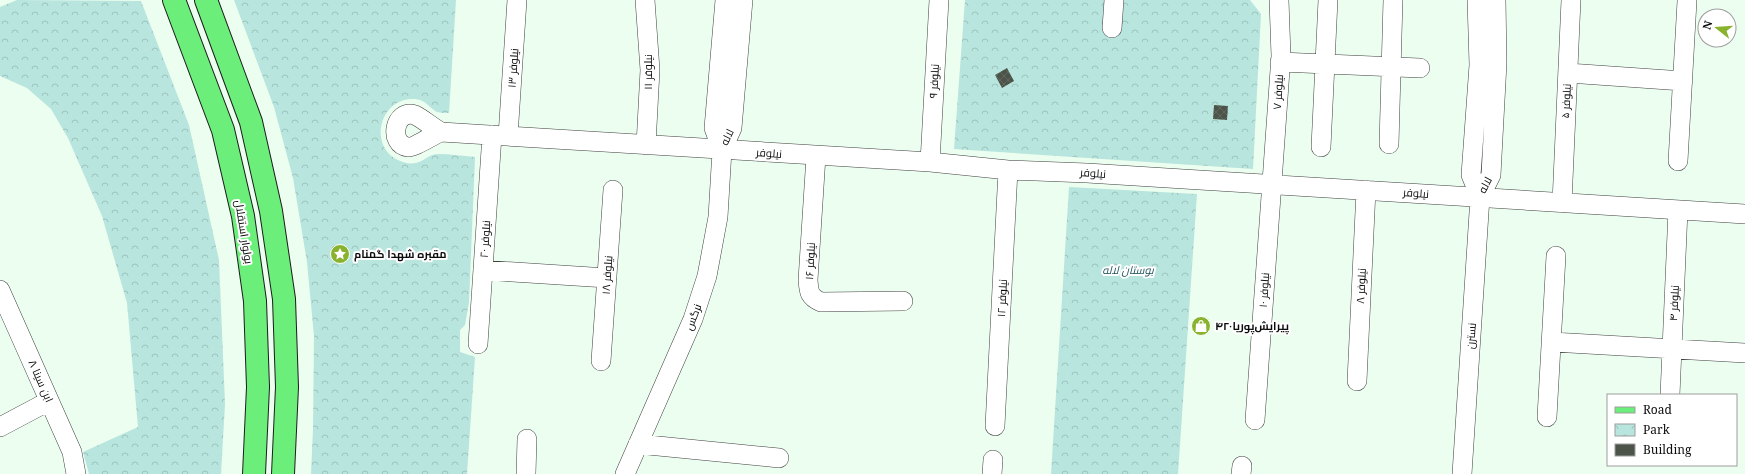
<svg xmlns="http://www.w3.org/2000/svg" width="1745" height="474" font-family="'Noto Serif',Cairo,serif">
<style>
.park{fill:url(#park-crowns)}
.building{fill:url(#building-cross-hatch)}
.lines{fill:none;stroke-linecap:round;stroke-linejoin:round}
.minor-casing{stroke:#3f3f3f;stroke-width:20}
.major-casing{stroke:#1d1d1d;stroke-width:24}
.minor{stroke:#fff;stroke-width:19}
.major{stroke:#6bef7a;stroke-width:22}
.labels{text-anchor:middle;stroke-width:4;stroke-linejoin:round;paint-order:stroke}
.street-label{font-size:11px;fill:#0c0c0c;stroke:#fff}
.poi-label{font-size:11px;font-weight:bold;fill:#0c0c0c;stroke:#fff;text-anchor:start}
.park-label{font-size:11px;font-style:italic;fill:#21555f;stroke:#fff}
</style>
<defs>
<pattern id="park-crowns" width="20" height="18" patternUnits="userSpaceOnUse"><rect width="20" height="18" fill="#b8e5de"/><path d="M2 6a3 3 0 1 1 6 0M12 15a3 3 0 1 1 6 0" fill="none" stroke="#9dc3bd"/></pattern>
<pattern id="building-cross-hatch" width="8" height="8" patternUnits="userSpaceOnUse"><rect width="8" height="8" fill="#4c5449"/><path d="M0 0l8 8M0 8l8-8" fill="none" stroke="#61685f"/></pattern>
</defs>
<rect width="100%" height="100%" fill="#ecfeef"/>
<path class="park" d="M17,0L141,1L189,125L219,260L225,404L221,474H89L83,452L138,427L127,303L102,216L68,138L51,109L27,88L0,76V7Z
M234,0H456L449,113C446,113 440,113 437,112C429,108 426,99 413,99C379,98 366,150 403,162C422,168 425,154 438,154C450,154 463,156 475,157L469,302L465,325L460,330V352L475,357L467,474H311L313,429L314,336L307,262L293,178L274,107Z
M965,0H1250L1261,14L1253,169L954,149Z
M1069,187L1197,194L1178,474H1051Z"/>
<path class="building" d="M1007,68L1014,81L1002,88L995,75Z
M1214,105L1228,106L1227,120L1213,119Z"/>
<g class="lines">
<defs>
<path id="minor" d="M645,0L650,70L646,145
M1477,0L1479,65L1471,175L1480,197
M1112,28L1114,0
M1280,62L1420,68
M1568,73L1683,81
M441,132C433,135 414,148 408,147C388,145 394,108 415,115C423,119 432,127 441,132L930,162L1008,170L1087,173L1745,214
M508,136L517,0
M1389,144L1393,0
M1321,147L1328,0
M722,150L732,128L743,0
M816,156L808,280C809,292 809,297 821,302L903,301
M1678,161L1687,1
M930,162L939,0
M1562,203L1571,0
M483,270L607,278
M0,290L72,452L76,474
M1552,342L1745,353
M478,344L492,135
M601,361L613,190
M1357,381L1366,190
M1670,395L1678,210
M1547,417L1556,256
M1255,420L1281,56L1279,0
M995,426L1008,170
M0,427L49,401
M638,444L779,458
M526,474L527,439
M625,474L693,319L707,276L718,217L722,150L714,128L725,0
M992,474L993,460
M1241,474L1242,466
M1462,474L1480,197L1491,175L1497,63L1496,0"/>
<path id="major" d="M174,0L223,130L243,216L255,301L258,387L254,474
M206,0L251,122L271,211L284,299L287,387L283,474"/>
</defs>
<use href="#minor" class="minor-casing"/>
<use href="#major" class="major-casing"/>
<use href="#minor" class="minor"/>
<use href="#major" class="major"/>
</g>
<defs>
<symbol id="sight-disc" viewBox="-11 -11 22 22"><circle r="9.5" fill="#89b22e" stroke="#fff"/><path d="M0-6L1.8-2.2L6-1.7L2.9 1.2L3.7 5.4L0 3.3L-3.7 5.4L-2.9 1.2L-6-1.7L-1.8-2.2Z" fill="#fff"/></symbol>
<symbol id="shop-disc" viewBox="-11 -11 22 22"><circle r="9.5" fill="#89b22e" stroke="#fff"/><path d="M-5-2.5h2.3a2.7 3.5 0 0 1 5.4 0H5L5.5 6h-11ZM-1.5-2.5h3a1.5 2.3 0 0 0-3 0Z" fill="#fff"/></symbol>
</defs>
<g fill-rule="evenodd">
<use href="#sight-disc" x="329" y="243" width="22" height="22"/>
<use href="#shop-disc" x="1190" y="315" width="22" height="22"/>
</g>
<g class="labels">
<g class="street-label">
<text transform="translate(513 68) rotate(-86)" y="4">نیلوفر ۱۳</text>
<text transform="translate(648 72) rotate(-90)" y="4">نیلوفر ۱۱</text>
<text transform="translate(934 81) rotate(-87)" y="4">نیلوفر ۹</text>
<text transform="translate(1278 92) rotate(-86)" y="4">نیلوفر ۷</text>
<text transform="translate(1566 101) rotate(-87)" y="4">نیلوفر ۵</text>
<text transform="translate(727 137) rotate(-64)" y="4">لاله</text>
<text transform="translate(769 153) rotate(4)" y="4">نیلوفر</text>
<text transform="translate(1093 173) rotate(4)" y="4">نیلوفر</text>
<text transform="translate(1485 185) rotate(-62)" y="4">لاله</text>
<text transform="translate(1416 193) rotate(4)" y="4">نیلوفر</text>
<text transform="translate(244 232) rotate(81)" y="4">بولوار استقلال</text>
<text transform="translate(485 239) rotate(-86)" y="4">نیلوفر ۲۰</text>
<text transform="translate(810 261) rotate(-87)" y="4">نیلوفر ۱۶</text>
<text transform="translate(607 275) rotate(-86)" y="4">نیلوفر ۱۸</text>
<text transform="translate(1361 286) rotate(-87)" y="4">نیلوفر ۸</text>
<text transform="translate(1264 290) rotate(-86)" y="4">نیلوفر ۱۰</text>
<text transform="translate(1002 298) rotate(-87)" y="4">نیلوفر ۱۲</text>
<text transform="translate(1674 303) rotate(-87)" y="4">نیلوفر ۴</text>
<text transform="translate(693 317) rotate(-69)" y="4">نرگس</text>
<text transform="translate(1471 336) rotate(-86)" y="4">نسترن</text>
<text transform="translate(41 381) rotate(66)" y="4">ابن سینا ۸</text>
</g>
<g class="poi-label">
<text x="354" y="258">مقبره شهدا گمنام</text>
<text x="1215" y="330">پیرایش‌پوریا۴۲۰</text>
</g>
<g class="park-label">
<text x="1128" y="274">بوستان لاله</text>
</g>
</g>
<rect x="1607" y="394" width="130" height="72" fill="#ffffff" stroke="#9e9e9e"/>
<rect x="1615" y="407" width="20" height="6" fill="#6bef7a" stroke="#9e9e9e"/>
<text x="1643" y="414" font-size="12" fill="#0c0c0c">Road</text>
<rect x="1615" y="424" width="20" height="12" fill="url(#park-crowns)" stroke="#9e9e9e"/>
<text x="1643" y="434" font-size="12" fill="#0c0c0c">Park</text>
<rect x="1615" y="444" width="20" height="12" fill="#4c5449" stroke="#9e9e9e"/>
<text x="1643" y="454" font-size="12" fill="#0c0c0c">Building</text>
<g transform="translate(1717 28) rotate(287)"><circle r="19" fill="#ffffff" stroke="#9e9e9e"/>
<path d="M0-3L7 15L0 10L-7 15Z" fill="#89b22e"/>
<text y="-6" font-size="11" font-weight="bold" text-anchor="middle" fill="#0c0c0c">N</text>
</g>
</svg>
